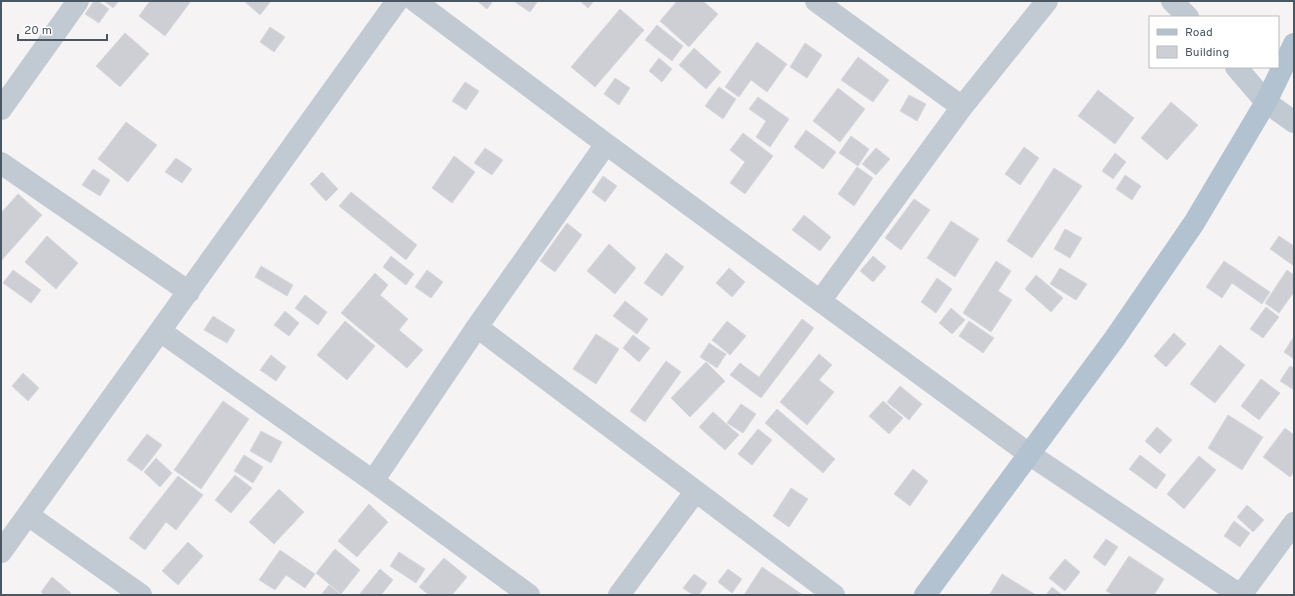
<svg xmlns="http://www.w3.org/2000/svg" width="1295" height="596" font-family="Overpass,sans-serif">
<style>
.building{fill:#cdcfd5;stroke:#d7d9de}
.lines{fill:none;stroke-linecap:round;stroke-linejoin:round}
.minor{stroke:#c1cad2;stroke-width:22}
.tertiary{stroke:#c1cad2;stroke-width:22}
.primary{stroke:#b3c2d1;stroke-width:22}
</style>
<rect width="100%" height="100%" fill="#f5f3f3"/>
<path class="building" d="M94,1H98L109,9L99,23L85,14Z
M104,1H119L113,8Z
M150,1H191L165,36L139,16Z
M244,1H271L260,15Z
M477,1H493L487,9Z
M516,1H538L530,12L515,2Z
M580,1H594L588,8Z
M677,1H703L718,14L689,47L660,21Z
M620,9L644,30L595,87L571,67Z
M657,25L683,46L672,61L645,40Z
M270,27L285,37L274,52L260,42Z
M125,33L149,54L120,87L96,66Z
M757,42L787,64L767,92L751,80L739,97L725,87Z
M805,43L822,55L807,78L790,67Z
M694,48L721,72L706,89L679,65Z
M858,57L889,80L873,102L841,80Z
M659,58L672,69L662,82L649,71Z
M615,78L630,88L619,105L604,94Z
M465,82L479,91L466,110L452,101Z
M719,87L736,99L723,119L705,106Z
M838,88L865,109L840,142L813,121Z
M1098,90L1134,118L1115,144L1078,116Z
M909,95L926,104L917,121L900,111Z
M758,97L789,119L770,147L756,137L766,121L749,109Z
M1171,102L1198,125L1167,160L1141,138Z
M126,122L157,145L128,182L98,159Z
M806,130L836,152L823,169L794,147Z
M743,133L773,156L745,194L730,183L745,162L730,150Z
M851,136L869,149L858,166L839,153Z
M1024,147L1039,158L1020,185L1005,174Z
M485,148L503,160L492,175L474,163Z
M876,148L890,159L876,175L862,164Z
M1115,153L1126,162L1113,179L1102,171Z
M454,156L475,172L452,203L432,188Z
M176,158L192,169L182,183L165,172Z
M857,167L873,178L854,206L838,194Z
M1054,168L1082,186L1032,258L1007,241Z
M93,169L110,180L100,196L82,185Z
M322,172L338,189L326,201L310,184Z
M1125,175L1141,186L1132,200L1116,189Z
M603,176L617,186L605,202L592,192Z
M351,192L417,245L406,260L339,206Z
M18,194L42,215L1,261V213Z
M914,199L930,210L901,250L885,238Z
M804,215L831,237L820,251L792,230Z
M951,221L979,239L955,277L927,258Z
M567,223L582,235L555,272L540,261Z
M1065,229L1082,238L1070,258L1054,249Z
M47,236L78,263L56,289L25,262Z
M1279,236L1294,246V266L1270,249Z
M609,244L636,268L615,294L587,271Z
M666,253L684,267L662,296L644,283Z
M391,256L414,274L406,285L383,267Z
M873,256L886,267L873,282L860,271Z
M996,261L1011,271L998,291L1012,300L991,332L963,313Z
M1224,261L1270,292L1262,304L1232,283L1222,298L1206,287Z
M261,266L293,285L287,296L255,277Z
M729,268L745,282L732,297L716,283Z
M1060,268L1087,284L1076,300L1050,284Z
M13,270L41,290L31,303L3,283Z
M427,270L443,282L431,298L415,287Z
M1287,270L1294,275V292L1279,313L1265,303Z
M375,273L388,285L380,295L408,319L399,330L423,350L407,368L341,313Z
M1036,275L1063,298L1051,312L1025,289Z
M937,278L952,289L936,313L921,302Z
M305,295L327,312L318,325L295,308Z
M625,301L648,319L637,334L613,316Z
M1266,307L1279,317L1263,338L1250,329Z
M951,308L965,320L952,334L939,323Z
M285,311L299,323L289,336L274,325Z
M213,316L235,330L227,343L204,330Z
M802,319L814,328L761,398L730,375L740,363L759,377Z
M345,321L375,346L347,380L317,355Z
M727,321L746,336L730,355L712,340Z
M969,321L994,338L983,353L959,336Z
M1174,333L1186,344L1166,367L1154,356Z
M596,334L619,349L596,384L573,369Z
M633,335L650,348L639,362L623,348Z
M1293,338L1294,339V359L1284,352Z
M709,343L726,354L717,368L700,357Z
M1220,345L1245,365L1215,403L1190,384Z
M819,354L832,365L819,380L834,392L807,425L780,402Z
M271,355L286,367L276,381L260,370Z
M666,361L681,372L645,422L630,411Z
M706,362L725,381L690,417L671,398Z
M1290,366L1294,368V390L1280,381Z
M23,373L39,388L28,401L12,386Z
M1261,379L1280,393L1259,420L1241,406Z
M900,386L922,404L909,420L887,402Z
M223,401L249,419L201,489L174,470Z
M883,401L903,418L889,434L869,416Z
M741,404L756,414L743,433L727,423Z
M777,409L835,459L823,473L765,423Z
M713,412L739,435L725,450L699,427Z
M1228,415L1263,437L1242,470L1208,448Z
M1157,427L1172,440L1160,454L1145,441Z
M1285,428L1294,435V472L1290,477L1263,457Z
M758,429L772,440L752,465L738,454Z
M261,431L282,442L271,463L250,451Z
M147,434L162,445L142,471L127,460Z
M244,455L263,467L253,483L234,471Z
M1140,455L1166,475L1156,489L1129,469Z
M1199,456L1216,470L1184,509L1167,494Z
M156,458L172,473L160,487L144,472Z
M913,469L928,481L910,506L894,494Z
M235,475L252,488L231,513L215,500Z
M178,476L203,495L176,530L166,522L145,550L129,538Z
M791,488L808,499L789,527L773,516Z
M279,489L304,512L274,544L249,522Z
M369,504L388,522L357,557L338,541Z
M1247,505L1264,520L1253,532L1237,517Z
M1234,521L1250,533L1240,547L1224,536Z
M1106,539L1118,547L1105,566L1093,557Z
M188,542L203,556L178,585L162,571Z
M335,549L360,570L341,594L316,573Z
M280,550L315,574L305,588L286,575L275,590L259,580Z
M399,552L425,569L416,583L390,566Z
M1129,556L1164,579L1154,595H1113L1106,591Z
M444,558L467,577L452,595H429L419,587Z
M1065,559L1080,572L1065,591L1049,578Z
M762,567L803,595H744Z
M380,569L393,580L381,595H359Z
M728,569L742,579L732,593L718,582Z
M694,574L707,583L699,595H693L683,588Z
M1002,574L1036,595L990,594Z
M52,577L71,593L69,595H44L41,592Z
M329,585L341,595H321Z
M1052,587L1062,595H1046Z"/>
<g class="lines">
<path class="minor" d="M415,1L606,144L1029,454L1240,595
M816,1L962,107
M1266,102L1294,122
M1,109L78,1
M1,163L189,292
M820,301L962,107L1047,1
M477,327L834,595
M160,331L373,481L529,595
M373,481L477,327L606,144
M28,515L141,595
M1,552L397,1
M619,595L695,492
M1241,595L1294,523"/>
<path class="tertiary" d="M1172,1L1188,17
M1236,67L1266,102"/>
<path class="primary" d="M925,595L1115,338L1194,223L1266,102L1294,44"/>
</g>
<rect width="1295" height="596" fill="none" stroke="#4a5661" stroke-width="4"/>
<rect x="1149" y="16" width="130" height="52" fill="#ffffff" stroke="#b7bbc0"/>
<rect x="1157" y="29" width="20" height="6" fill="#b3c2d1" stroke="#b7bbc0"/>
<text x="1185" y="36" font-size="12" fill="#4a5661">Road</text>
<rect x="1157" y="46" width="20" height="12" fill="#cdcfd5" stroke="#b7bbc0"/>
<text x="1185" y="56" font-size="12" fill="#4a5661">Building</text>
<path d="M18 34v6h89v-6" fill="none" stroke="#4a5661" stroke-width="2"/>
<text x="24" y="34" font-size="12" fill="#4a5661" stroke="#ffffff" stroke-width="3" paint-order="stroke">20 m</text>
</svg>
